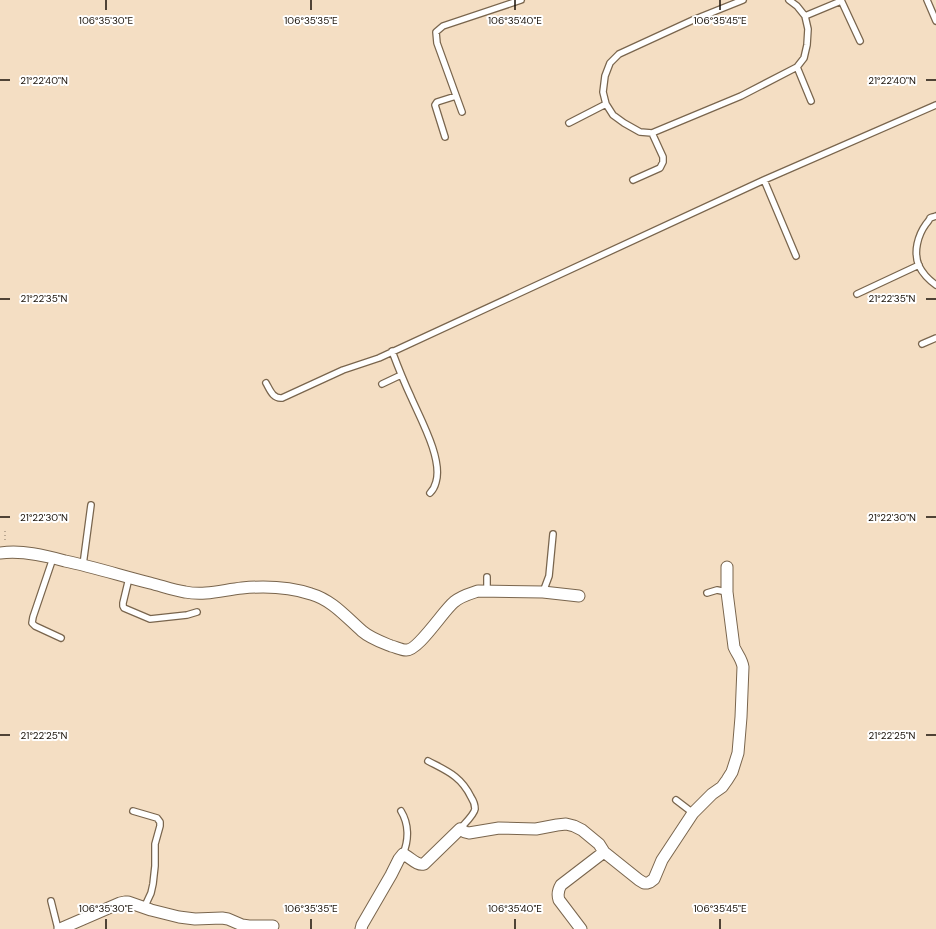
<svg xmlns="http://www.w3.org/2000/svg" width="936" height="929" font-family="'DM Sans',sans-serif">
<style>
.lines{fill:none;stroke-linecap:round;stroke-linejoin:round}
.service-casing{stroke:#79654d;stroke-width:8}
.minor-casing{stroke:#79654d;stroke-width:13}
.path{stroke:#a89782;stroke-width:1.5;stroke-dasharray:1 3;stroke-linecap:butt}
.service{stroke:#fff;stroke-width:5.5}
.minor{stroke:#fff;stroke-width:11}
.ticks{fill:none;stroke:#191108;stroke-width:1.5}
.ticks-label{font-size:10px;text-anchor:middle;fill:#191108;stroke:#fff;stroke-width:4;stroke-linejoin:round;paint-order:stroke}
</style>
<rect width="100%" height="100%" fill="#f4dec3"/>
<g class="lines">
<defs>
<path id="service" d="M743,0L693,20L619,54L610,63L605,76L603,92L606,104L613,115L624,123L640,132L652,133L741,96L797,67L804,58L807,45L808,29L805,16
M789,0L797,6L805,16L841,1
M841,0L860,41
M927,0L936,21
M797,67L811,101
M462,112L437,43L436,32L443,26L521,0
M569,123L606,104
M445,137L435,105L437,102L456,96
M633,180L660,168L663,162V157L652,133
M764,180L796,256
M936,216C934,217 932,217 930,218C930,219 927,223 926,224C918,235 913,252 919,266C923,274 929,280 936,285
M857,294L919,265
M922,344L936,338
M392,351C398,367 404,382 411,397C420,418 443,459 436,482C435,486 433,490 430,493
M266,383C270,390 273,399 282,398L343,370L379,358L764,180L936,105
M382,384L401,375
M53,558L33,617L32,623L35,626L61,638
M83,565L91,505
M487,577V591
M129,578L123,603V606L124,608L150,619L187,615L197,612
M543,592L549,576L553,534
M707,593L717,590L727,592
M428,761C447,771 461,776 471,797C473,800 475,805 475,809C474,815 464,824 460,829
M676,800L693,813
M133,811L157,818L160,822V826L155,844V866L153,884L151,893L144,908
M401,811C409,824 409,840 403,854
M51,901L58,929"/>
<path id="minor" d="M0,553C22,550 44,555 65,561C94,567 122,576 150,583C162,586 173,590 185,592C205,596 223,590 242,588C264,586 290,587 311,594C332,600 346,617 362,631C370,638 381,642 391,646C396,647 401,650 406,650C418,651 443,611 454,602C461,596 469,594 478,591L543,592L579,596
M60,929L120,903L125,902H128L151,910L179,917L195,919L222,918L228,919L242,925L249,926H273
M361,929L362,925L391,875L399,859L403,854C410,857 417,866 424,864L460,829L465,832L469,833L499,828L536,829L557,825L566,824L574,826L582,830L599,844L604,852L639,880L644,883H647L650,882L654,879L662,860L693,813L712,794L722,787L727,780L732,772L738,753L741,717L743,667C742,659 737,654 734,647L727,592V567
M581,929L559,900C557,894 558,890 561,885L604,852"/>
</defs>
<use href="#service" class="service-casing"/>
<use href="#minor" class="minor-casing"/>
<path class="path" d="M5,531V543"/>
<use href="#service" class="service"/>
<use href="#minor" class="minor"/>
</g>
<path class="ticks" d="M106,0V10M311,0V10M515,0V10M720,0V10M0,80H10M926,80H936M0,299H10M926,299H936M0,517H10M926,517H936M0,735H10M926,735H936M106,919V929M311,919V929M515,919V929M720,919V929"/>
<g class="ticks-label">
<text x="106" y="24">106°35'30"E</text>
<text x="311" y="24">106°35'35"E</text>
<text x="515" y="24">106°35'40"E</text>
<text x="720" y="24">106°35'45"E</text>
<text x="44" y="84">21°22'40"N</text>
<text x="892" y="84">21°22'40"N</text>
<text x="44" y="302">21°22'35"N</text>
<text x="892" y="302">21°22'35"N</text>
<text x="44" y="521">21°22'30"N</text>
<text x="892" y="521">21°22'30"N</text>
<text x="44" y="739">21°22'25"N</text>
<text x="892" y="739">21°22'25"N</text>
<text x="106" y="912">106°35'30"E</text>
<text x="311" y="912">106°35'35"E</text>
<text x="515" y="912">106°35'40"E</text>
<text x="720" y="912">106°35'45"E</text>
</g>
</svg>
